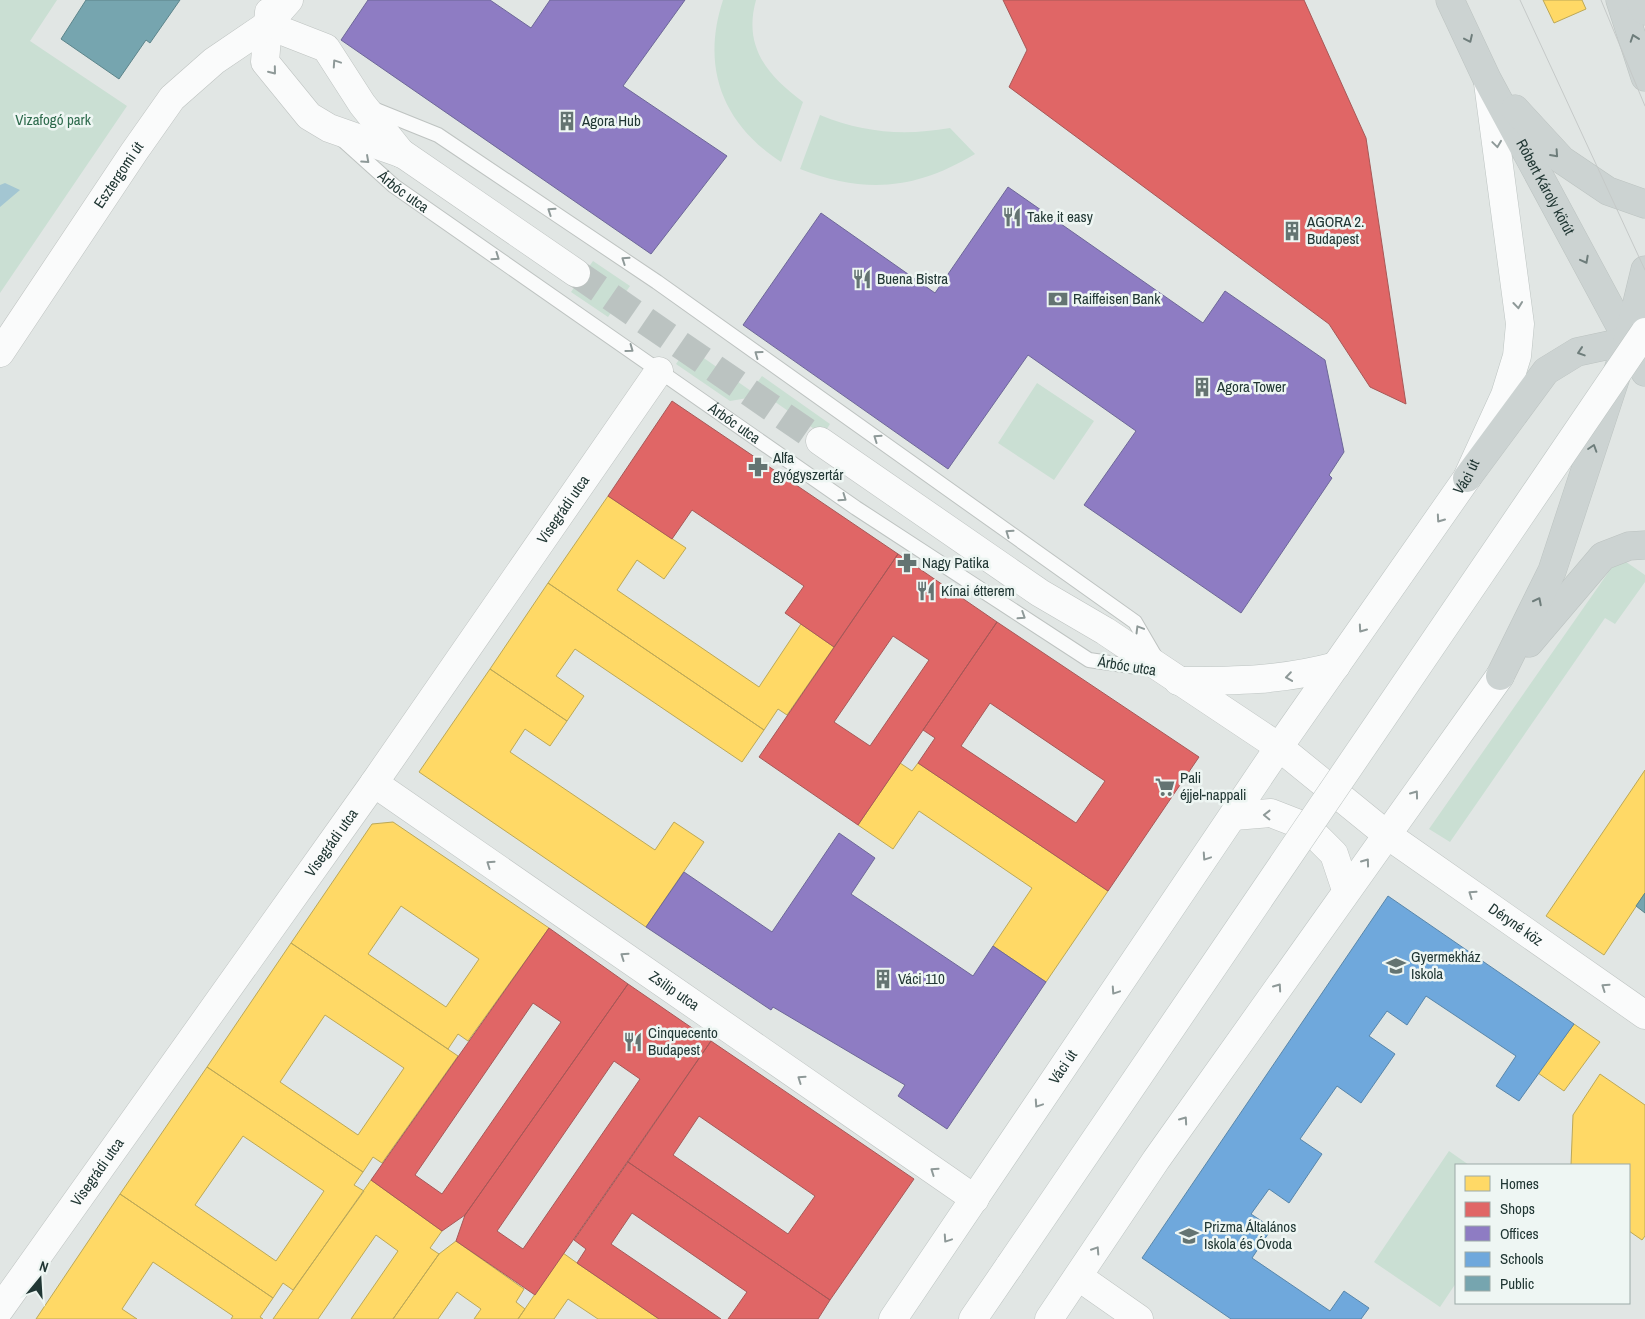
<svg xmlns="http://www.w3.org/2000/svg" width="1645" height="1319" font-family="'Archivo Narrow',sans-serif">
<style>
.green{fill:#cadfd3}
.water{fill:#a3c6d2}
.homes{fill:#ffd966;stroke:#bca857;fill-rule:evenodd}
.shops{fill:#e06666;stroke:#a75857;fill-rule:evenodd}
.offices{fill:#8e7cc3;stroke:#6d6798}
.schools{fill:#6fa8dc;stroke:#5886aa}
.public{fill:#76a5af;stroke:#5c848a}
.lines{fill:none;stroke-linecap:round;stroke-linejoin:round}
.minor-tunnel{stroke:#bbc3c1;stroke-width:28;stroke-dasharray:28 14;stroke-linecap:butt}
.service-casing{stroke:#bec3c1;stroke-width:16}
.minor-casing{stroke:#bec3c1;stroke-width:29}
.secondary-casing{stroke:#bdc4c2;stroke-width:29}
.primary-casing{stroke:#bcc3c1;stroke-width:29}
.service{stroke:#fafbfb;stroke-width:14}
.minor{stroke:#fafbfb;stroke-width:28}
.secondary{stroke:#fafbfb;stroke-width:28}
.primary{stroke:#ccd3d2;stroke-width:28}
.tram{stroke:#c5c9c8;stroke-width:1}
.secondary-bridge-casing{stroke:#bdc4c2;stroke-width:29;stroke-linecap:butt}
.secondary-bridge{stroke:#fafbfb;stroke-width:28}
.oneway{stroke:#6e7d7b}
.oneway2{stroke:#8e9998}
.labels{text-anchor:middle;stroke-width:5;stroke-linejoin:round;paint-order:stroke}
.park-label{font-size:15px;fill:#2e6b4d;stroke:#eef6f3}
.poi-label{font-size:15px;fill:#213734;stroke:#eef6f3;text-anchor:start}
.street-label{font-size:15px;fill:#213734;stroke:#eef6f3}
</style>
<rect width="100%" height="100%" fill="#e1e6e4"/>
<path class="green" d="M0,0H57L30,41L127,106L0,293Z
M723,0H756C743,47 767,75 803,102L781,162C722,123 701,67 723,0Z
M820,115C864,133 904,136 950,128L975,154C915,190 865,194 800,169Z
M593,261L630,286L608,317L571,292Z
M688,347L751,391L762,376L830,424L823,435L765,395L730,401L676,364Z
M1037,383L1094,421L1054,480L998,443Z
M1619,557L1645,575V582L1615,624L1605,618L1450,842L1429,829Z
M1449,1151L1469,1165H1456V1283L1440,1307L1374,1262Z"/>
<path class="water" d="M5,183L20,190L0,207V185Z"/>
<path class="homes" d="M1543,0H1582L1586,9L1554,23Z
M608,496L686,548L664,579L637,560L617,590L759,687L801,624L834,647L787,715L778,709L764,730L548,583Z
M548,583L764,730L742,762L575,649L556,676L584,696L567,721L490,669Z
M490,669L567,721L550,746L525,729L510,752L655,850L674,822L704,842L646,927L419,772Z
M900,763L912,771L918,763L1108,891L1046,982L993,946L1032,888L919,811L893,849L858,825Z
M1645,770V893L1604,955L1546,916Z
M393,822L549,928L468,1041L458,1034L448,1049L291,943L372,824ZM401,906L479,959L446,1007L368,954Z
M291,943L458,1056L382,1163L373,1157L363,1172L207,1067ZM325,1015L404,1068L358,1135L280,1082Z
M1574,1024L1600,1042L1564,1091L1538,1073Z
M207,1067L363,1172L354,1185L364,1191L293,1290L283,1283L273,1298L120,1194ZM243,1136L324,1191L276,1261L195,1205Z
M1600,1074L1645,1105V1236L1642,1240L1629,1231V1165H1571L1573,1115Z
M371,1180L442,1231L430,1248L439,1254L393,1319H351L398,1251L376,1235L318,1319H273Z
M120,1194L273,1298L260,1317L263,1319H231L233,1316L153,1262L122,1309L137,1319H36Z
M456,1241L524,1289L516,1302L525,1309L518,1319H474L481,1309L457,1292L438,1319H393L439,1254Z
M563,1253L577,1263L659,1319H598L568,1299L554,1319H518Z"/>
<path class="shops" d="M1003,0H1304L1366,138L1406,404L1370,387L1329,324L1009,87L1027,50Z
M672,401L898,554L834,647L785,613L804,586L692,510L672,539L608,496Z
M898,554L997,622L858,825L759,757ZM893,636L929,660L870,746L834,722Z
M997,622L1199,757L1108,891L918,763L935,738L923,730ZM990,703L1105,781L1076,823L961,746Z
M549,928L628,984L465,1215L442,1231L371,1180ZM533,1003L561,1022L442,1194L415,1175Z
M628,984L711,1041L535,1295L456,1241L465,1215ZM614,1061L640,1079L523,1249L497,1231Z
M711,1041L914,1179L830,1300L628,1162ZM699,1116L815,1196L788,1234L673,1155Z
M628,1162L830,1300L818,1319H728L747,1292L632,1213L611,1244L721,1319H659L577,1263L586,1249L574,1240Z"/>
<path class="offices" d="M368,0H490L531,28L550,0H685L623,86L727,156L651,254L341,40Z
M1008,187L1203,323L1225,291L1325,360L1344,452L1329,475L1332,478L1241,613L1084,505L1136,431L1028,355L948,469L743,325L821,213L935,293Z
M839,833L875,858L851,894L973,976L993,946L1046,982L947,1129L898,1096L905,1085L773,1007L771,1010L646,927L684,872L772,932Z"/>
<path class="schools" d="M1388,896L1574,1024L1519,1101L1496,1086L1516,1056L1426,996L1407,1025L1387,1011L1369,1036L1395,1054L1361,1103L1337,1086L1300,1139L1322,1154L1289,1203L1269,1189L1251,1214L1272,1228L1252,1258L1330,1311L1344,1291L1369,1308L1361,1319H1231L1142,1258Z"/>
<path class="public" d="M86,0H180L150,43L146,40L119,79L61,39Z
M1645,893V913L1636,906Z"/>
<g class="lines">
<path class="minor-tunnel" d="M576,273L820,441"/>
<defs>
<g id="service">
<path d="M371,108L438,135L657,282L1135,622L1156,658"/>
<path id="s1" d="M344,141L394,186L856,508L1089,660L1151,669"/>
</g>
<g id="minor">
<path d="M269,12L265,62L309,116L329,128L403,154L576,273"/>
<path d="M267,25L326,48L362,104L402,154"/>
<path id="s2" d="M0,353L134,152L172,98L214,61L267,25L289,0"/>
<path id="s3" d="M820,441L1040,593L1105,631L1279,747L1386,834L1645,1015"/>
<path id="s4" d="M374,783L975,1199"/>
<path d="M1234,816L1271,813L1307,827L1334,854L1346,890"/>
<path d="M1079,1277L1139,1319"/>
<path id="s5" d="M0,1309L374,783L659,371"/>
</g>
<g id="secondary">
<path d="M1178,681C1235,681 1280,681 1336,666"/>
<path id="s6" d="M893,1319L1279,747L1467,478L1505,395L1517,356L1520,324L1488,83"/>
<path d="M973,1319L1010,1265"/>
<path d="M1049,1319L1156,1160L1500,676"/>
</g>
<g id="primary">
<path id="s7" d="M1450,0L1487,79L1645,372"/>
<path d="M1620,0L1645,77"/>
<path d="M1640,0L1645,11"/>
<path d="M1515,109L1562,160L1608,191L1645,204"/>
<path d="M1467,478L1546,371L1577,352L1642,338"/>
<path d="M1529,643L1603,556L1629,546L1645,545"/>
<path d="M1500,676L1552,571L1628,340L1645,270"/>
</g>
</defs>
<use href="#service" class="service-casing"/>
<use href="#minor" class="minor-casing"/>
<use href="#secondary" class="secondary-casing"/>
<use href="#primary" class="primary-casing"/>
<use href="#service" class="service"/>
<use href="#minor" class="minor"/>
<use href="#secondary" class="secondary"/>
<use href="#primary" class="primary"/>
<path class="tram" d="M1520,0L1645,270
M1601,0L1645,106"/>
<defs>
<path id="secondary-bridge" d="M1010,1265L1645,332"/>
</defs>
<use href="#secondary-bridge" class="secondary-bridge-casing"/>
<use href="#secondary-bridge" class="secondary-bridge"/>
</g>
<defs><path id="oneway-chevron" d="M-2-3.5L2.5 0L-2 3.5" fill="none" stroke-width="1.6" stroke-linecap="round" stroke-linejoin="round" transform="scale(1.25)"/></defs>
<g class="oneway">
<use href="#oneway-chevron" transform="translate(1634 38) rotate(-109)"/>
<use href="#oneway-chevron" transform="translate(1469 39) rotate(65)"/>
<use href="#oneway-chevron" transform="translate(1555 154) rotate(48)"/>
<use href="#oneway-chevron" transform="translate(1585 260) rotate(62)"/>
<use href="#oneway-chevron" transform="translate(1581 352) rotate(162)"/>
<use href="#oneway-chevron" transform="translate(1593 448) rotate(-72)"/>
<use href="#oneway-chevron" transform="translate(1538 601) rotate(-63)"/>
</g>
<g class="oneway2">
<use href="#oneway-chevron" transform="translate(336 63) rotate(-124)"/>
<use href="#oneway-chevron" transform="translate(273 71) rotate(51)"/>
<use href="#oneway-chevron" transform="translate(1497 144) rotate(82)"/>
<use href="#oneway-chevron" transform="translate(366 160) rotate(42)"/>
<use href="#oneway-chevron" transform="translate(551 211) rotate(-146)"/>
<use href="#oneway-chevron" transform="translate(496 257) rotate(35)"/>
<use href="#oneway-chevron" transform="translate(625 260) rotate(-146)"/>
<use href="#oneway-chevron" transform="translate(1518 305) rotate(84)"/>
<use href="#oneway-chevron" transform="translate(630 349) rotate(36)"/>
<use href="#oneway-chevron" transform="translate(758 354) rotate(-144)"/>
<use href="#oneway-chevron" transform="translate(877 438) rotate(-145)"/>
<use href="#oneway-chevron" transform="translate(843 498) rotate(35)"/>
<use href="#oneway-chevron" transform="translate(1440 519) rotate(125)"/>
<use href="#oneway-chevron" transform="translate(1009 533) rotate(-145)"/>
<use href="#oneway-chevron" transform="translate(1022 616) rotate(33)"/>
<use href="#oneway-chevron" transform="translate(1139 629) rotate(-121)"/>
<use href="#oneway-chevron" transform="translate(1362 629) rotate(125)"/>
<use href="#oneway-chevron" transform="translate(1289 677) rotate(172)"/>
<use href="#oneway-chevron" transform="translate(1415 794) rotate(-54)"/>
<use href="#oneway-chevron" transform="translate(1267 815) rotate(-179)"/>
<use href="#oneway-chevron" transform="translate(1206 857) rotate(124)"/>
<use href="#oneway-chevron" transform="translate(1366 862) rotate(-54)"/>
<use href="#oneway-chevron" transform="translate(490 864) rotate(-145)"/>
<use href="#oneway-chevron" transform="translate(1472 894) rotate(-145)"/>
<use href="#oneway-chevron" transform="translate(624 956) rotate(-145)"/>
<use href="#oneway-chevron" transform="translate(1278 987) rotate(-55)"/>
<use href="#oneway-chevron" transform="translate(1605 987) rotate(-145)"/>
<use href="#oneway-chevron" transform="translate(1115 991) rotate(124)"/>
<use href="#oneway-chevron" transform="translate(801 1079) rotate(-145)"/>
<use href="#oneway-chevron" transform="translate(1038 1104) rotate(124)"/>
<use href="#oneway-chevron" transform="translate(1184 1120) rotate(-55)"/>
<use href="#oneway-chevron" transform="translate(934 1171) rotate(-145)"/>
<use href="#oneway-chevron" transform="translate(947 1239) rotate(124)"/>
<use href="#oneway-chevron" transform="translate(1096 1250) rotate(-57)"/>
</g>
<defs>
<symbol id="building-bare" viewBox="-9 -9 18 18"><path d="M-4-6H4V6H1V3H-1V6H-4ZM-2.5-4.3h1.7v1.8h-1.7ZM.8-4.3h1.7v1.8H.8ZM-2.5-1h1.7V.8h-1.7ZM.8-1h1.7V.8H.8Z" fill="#647472" stroke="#eef6f3" stroke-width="2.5" paint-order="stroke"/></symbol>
<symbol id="restaurant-bare" viewBox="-9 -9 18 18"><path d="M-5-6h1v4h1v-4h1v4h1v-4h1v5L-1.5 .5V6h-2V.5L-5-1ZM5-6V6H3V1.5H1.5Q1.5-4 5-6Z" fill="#647472" stroke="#eef6f3" stroke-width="2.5" paint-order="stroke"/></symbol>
<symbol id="bank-bare" viewBox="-9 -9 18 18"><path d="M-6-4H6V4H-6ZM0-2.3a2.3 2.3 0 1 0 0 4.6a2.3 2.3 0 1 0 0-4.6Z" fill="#647472" stroke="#eef6f3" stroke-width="2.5" paint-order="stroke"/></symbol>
<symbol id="pharmacy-bare" viewBox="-9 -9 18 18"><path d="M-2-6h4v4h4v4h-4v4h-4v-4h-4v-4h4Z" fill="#647472" stroke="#eef6f3" stroke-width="2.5" paint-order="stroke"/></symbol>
<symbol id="supermarket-bare" viewBox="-9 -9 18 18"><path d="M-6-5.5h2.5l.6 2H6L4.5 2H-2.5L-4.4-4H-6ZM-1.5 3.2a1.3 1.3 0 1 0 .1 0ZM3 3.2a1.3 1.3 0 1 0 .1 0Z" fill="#647472" stroke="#eef6f3" stroke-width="2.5" paint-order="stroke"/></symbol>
<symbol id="school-bare" viewBox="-9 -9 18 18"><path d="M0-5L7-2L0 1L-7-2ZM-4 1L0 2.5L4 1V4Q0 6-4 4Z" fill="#647472" stroke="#eef6f3" stroke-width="2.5" paint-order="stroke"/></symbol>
</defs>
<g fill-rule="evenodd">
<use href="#building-bare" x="553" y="107" width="28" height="28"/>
<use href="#restaurant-bare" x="998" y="203" width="28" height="28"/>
<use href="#building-bare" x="1278" y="217" width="28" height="28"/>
<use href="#restaurant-bare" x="848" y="265" width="28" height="28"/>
<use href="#bank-bare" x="1044" y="285" width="28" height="28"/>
<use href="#building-bare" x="1188" y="373" width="28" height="28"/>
<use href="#pharmacy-bare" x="744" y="453" width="28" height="28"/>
<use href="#pharmacy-bare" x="893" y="549" width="28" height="28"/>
<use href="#restaurant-bare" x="912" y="577" width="28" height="28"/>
<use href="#supermarket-bare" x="1151" y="773" width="28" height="28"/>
<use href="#school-bare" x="1382" y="952" width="28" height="28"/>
<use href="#building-bare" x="869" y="965" width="28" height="28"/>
<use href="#restaurant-bare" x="619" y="1028" width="28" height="28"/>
<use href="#school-bare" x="1175" y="1222" width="28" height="28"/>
</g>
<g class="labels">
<g class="park-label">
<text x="53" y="125">Vizafogó park</text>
</g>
<g class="poi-label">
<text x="582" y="126">Agora Hub</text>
<text x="1027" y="222">Take it easy</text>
<text x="1307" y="227">AGORA 2.<tspan x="1307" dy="17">Budapest</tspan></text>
<text x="877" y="284">Buena Bistra</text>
<text x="1073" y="304">Raiffeisen Bank</text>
<text x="1217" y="392">Agora Tower</text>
<text x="773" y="463">Alfa<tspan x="773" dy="17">gyógyszertár</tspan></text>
<text x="922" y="568">Nagy Patika</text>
<text x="941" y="596">Kínai étterem</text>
<text x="1180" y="783">Pali<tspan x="1180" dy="17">éjjel-nappali</tspan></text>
<text x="1411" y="962">Gyermekház<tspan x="1411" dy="17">Iskola</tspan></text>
<text x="898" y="984">Váci 110</text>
<text x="648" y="1038">Cinquecento<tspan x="648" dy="17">Budapest</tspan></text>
<text x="1204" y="1232">Prizma Általános<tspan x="1204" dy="17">Iskola és Óvoda</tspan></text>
</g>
<g class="street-label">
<text dy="5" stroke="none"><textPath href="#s2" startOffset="214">Esztergomi út</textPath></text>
<text dy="5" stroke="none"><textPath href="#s7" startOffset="210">Róbert Károly körút</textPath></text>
<text dy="5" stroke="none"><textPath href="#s1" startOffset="78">Árbóc utca</textPath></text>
<text dy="5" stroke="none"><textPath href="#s1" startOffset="482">Árbóc utca</textPath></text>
<text dy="5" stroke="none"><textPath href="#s6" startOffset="1019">Váci út</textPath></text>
<text dy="5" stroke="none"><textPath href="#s5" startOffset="978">Visegrádi utca</textPath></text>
<text transform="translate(1127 666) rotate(9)" y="5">Árbóc utca</text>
<text dy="5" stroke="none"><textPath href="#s5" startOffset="572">Visegrádi utca</textPath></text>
<text dy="5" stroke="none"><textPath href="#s3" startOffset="848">Déryné köz</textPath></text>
<text dy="5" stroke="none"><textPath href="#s4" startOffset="365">Zsilip utca</textPath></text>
<text dy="5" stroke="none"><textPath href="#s6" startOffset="304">Váci út</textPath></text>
<text dy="5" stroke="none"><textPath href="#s5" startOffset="168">Visegrádi utca</textPath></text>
</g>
</g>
<rect x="1455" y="1164" width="175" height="140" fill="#eef6f3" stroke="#9caaa7"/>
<rect x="1465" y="1176" width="25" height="15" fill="#ffd966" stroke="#9caaa7"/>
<text x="1500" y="1189" font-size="15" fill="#213734">Homes</text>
<rect x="1465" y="1202" width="25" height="15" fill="#e06666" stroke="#9caaa7"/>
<text x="1500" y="1214" font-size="15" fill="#213734">Shops</text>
<rect x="1465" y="1226" width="25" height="15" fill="#8e7cc3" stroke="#9caaa7"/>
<text x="1500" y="1239" font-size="15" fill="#213734">Offices</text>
<rect x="1465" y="1252" width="25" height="15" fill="#6fa8dc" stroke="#9caaa7"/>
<text x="1500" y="1264" font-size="15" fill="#213734">Schools</text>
<rect x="1465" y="1276" width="25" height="15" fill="#76a5af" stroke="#9caaa7"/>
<text x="1500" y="1289" font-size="15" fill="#213734">Public</text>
<g transform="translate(40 1279) rotate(18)" stroke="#eef6f3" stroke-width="4" paint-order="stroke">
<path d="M0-4L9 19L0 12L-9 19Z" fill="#213734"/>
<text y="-8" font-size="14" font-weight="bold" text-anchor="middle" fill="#213734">N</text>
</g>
</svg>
